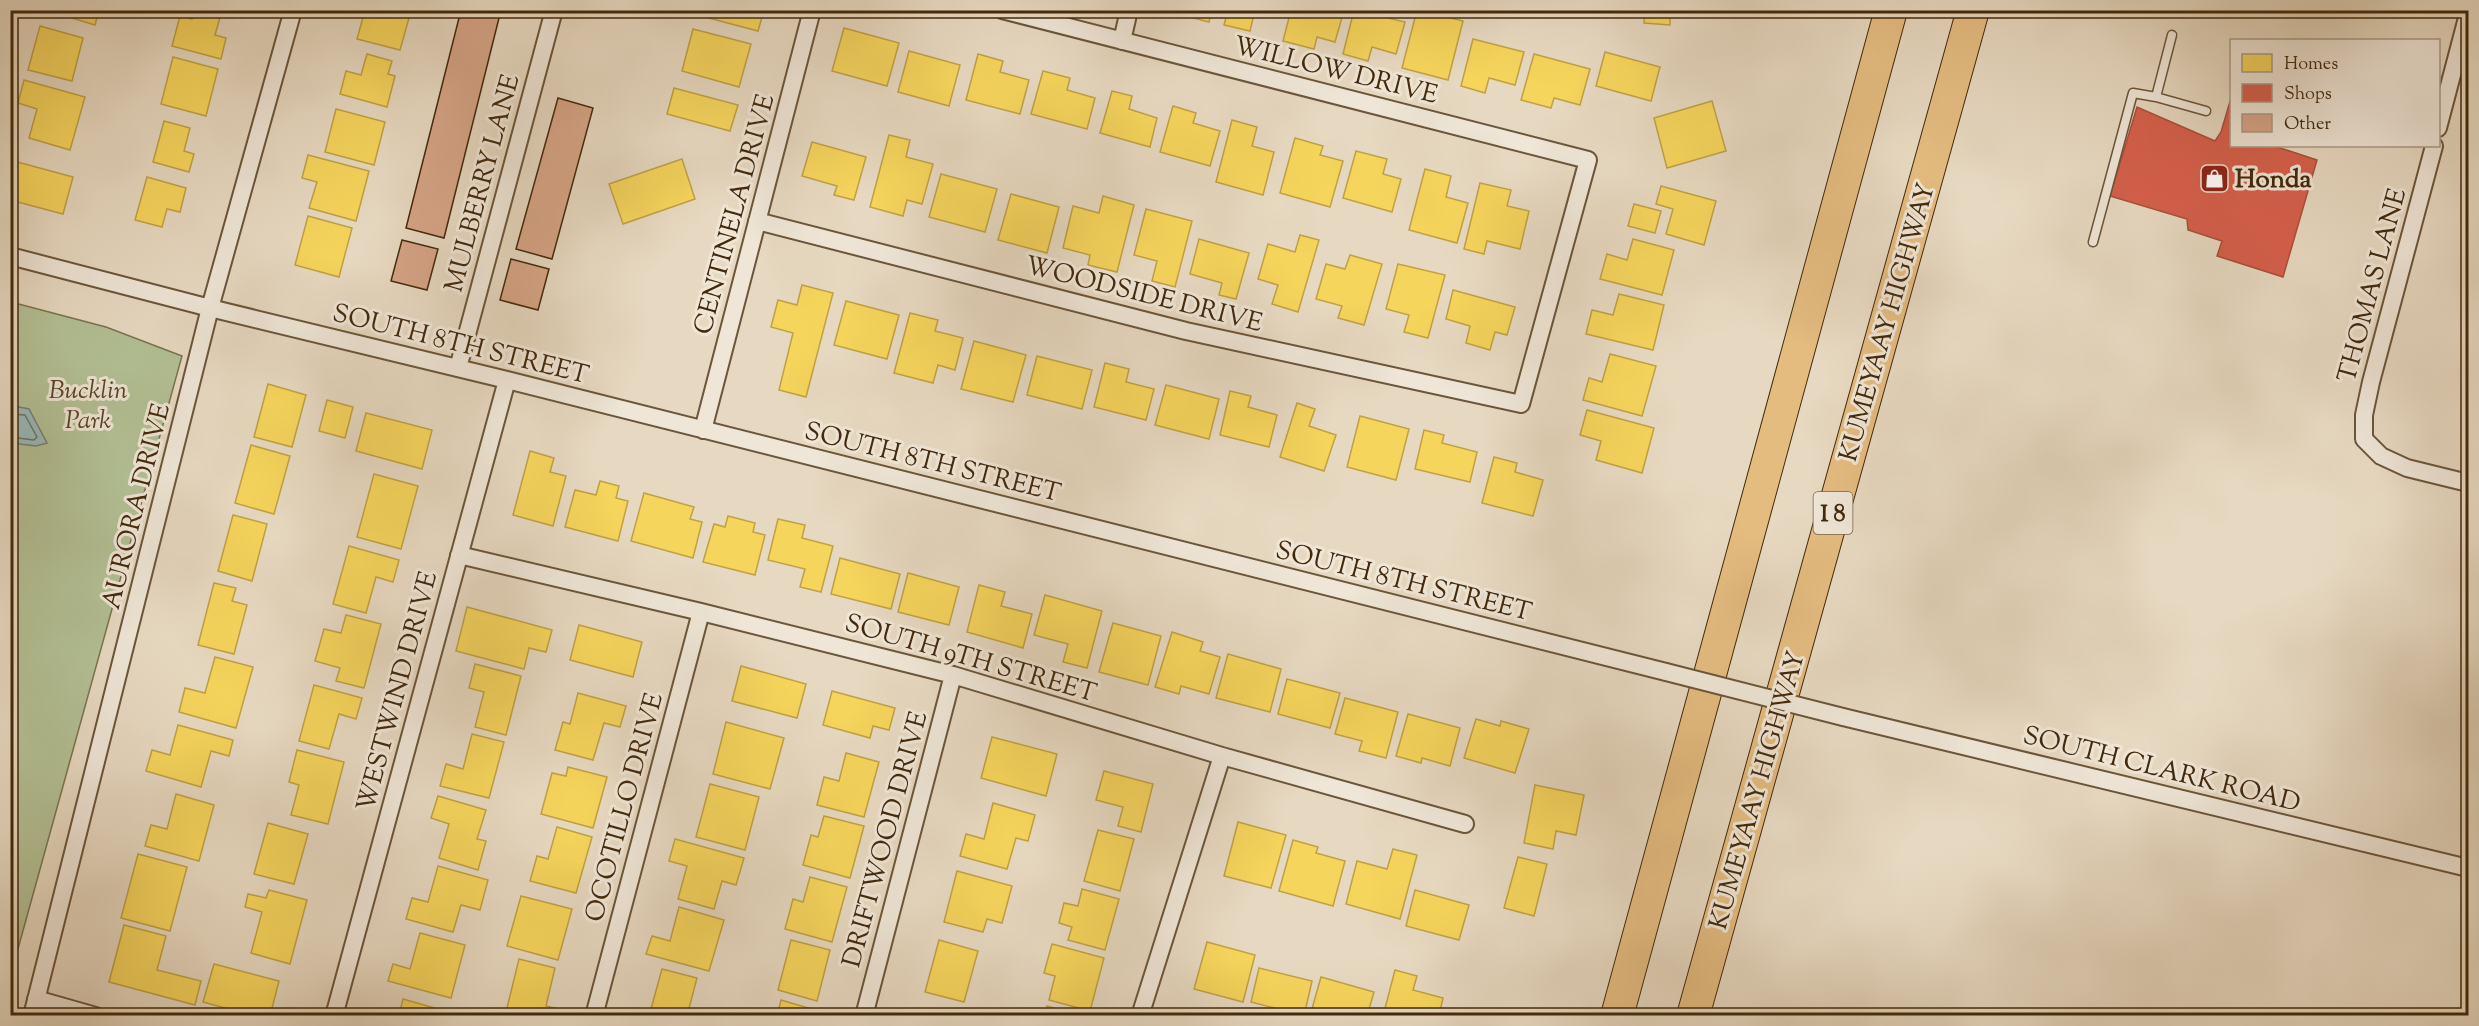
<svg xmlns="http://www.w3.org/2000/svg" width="2479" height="1026" font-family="'Sorts Mill Goudy',serif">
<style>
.green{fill:#b3c095;stroke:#7b7450;stroke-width:1.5}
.water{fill:#99b9bb;stroke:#777f74;stroke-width:1.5}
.homes{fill:#f6d55c;stroke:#c0a143;stroke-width:1.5}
.shops{fill:#d6604d;stroke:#aa5039;stroke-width:1.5}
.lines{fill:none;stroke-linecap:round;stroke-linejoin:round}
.shore{stroke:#6e7162;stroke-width:1.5}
.building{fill:#d6a486;stroke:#43290a;stroke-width:1.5}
.service-casing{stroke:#6c5538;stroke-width:11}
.minor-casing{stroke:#6c5538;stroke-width:20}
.motorway-casing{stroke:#43290a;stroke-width:34}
.service{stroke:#efe6d7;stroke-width:8}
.minor{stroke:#efe6d7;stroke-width:16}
.motorway{stroke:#e4bc80;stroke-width:32}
.minor-bridge-casing{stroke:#6c5538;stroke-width:20;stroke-linecap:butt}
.minor-bridge{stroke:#efe6d7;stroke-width:16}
.labels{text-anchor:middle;stroke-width:6;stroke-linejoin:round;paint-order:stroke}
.shield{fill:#efe6d7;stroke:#776248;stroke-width:1.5}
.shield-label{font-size:24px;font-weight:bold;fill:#43290a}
.street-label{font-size:26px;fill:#43290a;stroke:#efe6d7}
.poi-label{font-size:26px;font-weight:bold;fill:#43290a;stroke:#efe6d7;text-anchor:start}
.park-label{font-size:26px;font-style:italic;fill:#594726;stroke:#efe6d7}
</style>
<rect width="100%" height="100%" fill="#e7d9c1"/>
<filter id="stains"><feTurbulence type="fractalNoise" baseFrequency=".00333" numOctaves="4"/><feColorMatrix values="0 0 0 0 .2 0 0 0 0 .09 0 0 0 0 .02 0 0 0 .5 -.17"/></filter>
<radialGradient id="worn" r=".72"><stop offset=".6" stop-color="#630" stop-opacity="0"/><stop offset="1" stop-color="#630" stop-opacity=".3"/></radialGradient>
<path class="green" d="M11,302L106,327L182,356L11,974Z"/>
<path class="water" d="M19,407L29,409L47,443L36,446L11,443V409Z"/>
<path class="homes" d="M63,10H99L95,25L62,15Z
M194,10L221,14L215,35L226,38L221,59L172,46L180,16L192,19Z
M365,10H397L396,14L409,18L400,50L357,39Z
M702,10H764L758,31L701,16Z
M1183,10H1212L1209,22L1182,15Z
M1228,10H1255L1250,31L1224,25Z
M1291,10H1344L1335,42L1317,37L1314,49L1283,41Z
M1354,10L1405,22L1396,54L1372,47L1368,61L1343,54Z
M1417,10L1463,21L1448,80L1402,68Z
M1645,10H1670V25L1644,23Z
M40,26L83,38L72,81L28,70Z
M844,28L899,43L887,86L832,71Z
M693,29L751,44L739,87L682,71Z
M1473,39L1524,52L1515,85L1489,78L1485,93L1461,86Z
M909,51L960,65L949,106L898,92Z
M1605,52L1660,67L1651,101L1596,86Z
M367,54L392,61L388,74L395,76L387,107L340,94L346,71L361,75Z
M978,54L1003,61L1000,72L1029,80L1020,114L966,100Z
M1534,54L1590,69L1580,105L1554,98L1551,108L1521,100Z
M173,57L218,69L206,116L161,104Z
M1043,71L1070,78L1067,90L1095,98L1087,129L1031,114Z
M24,80L85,97L70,150L29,138L37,109L18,103Z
M674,88L738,105L730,131L667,114Z
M1112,91L1132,96L1129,109L1157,118L1150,147L1100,133Z
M1712,101L1726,151L1667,168L1654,118Z
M1173,106L1196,113L1193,123L1220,131L1210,166L1160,152Z
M336,109L385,122L374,165L325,152Z
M1232,120L1257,127L1252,146L1274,152L1263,195L1216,182Z
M164,121L190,128L184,151L194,154L189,172L153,162Z
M889,135L910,140L906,157L933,164L922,204L907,200L903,216L870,207Z
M1295,138L1323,146L1320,155L1343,161L1330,207L1280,193Z
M812,142L866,157L854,200L834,195L837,186L802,176Z
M1356,151L1387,159L1383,174L1401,179L1392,212L1343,198Z
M308,155L369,171L356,221L309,208L317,182L302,178Z
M682,159L695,199L623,224L609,184Z
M10,160L73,177L63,214L10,200Z
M1425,169L1451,176L1446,197L1468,203L1457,243L1409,230Z
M941,174L997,189L985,232L929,217Z
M147,177L186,188L180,212L167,209L162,227L135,220Z
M1480,183L1511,190L1507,206L1529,211L1520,249L1487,241L1484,254L1464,249Z
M1661,186L1716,201L1704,245L1666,234L1673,209L1656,204Z
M1011,194L1059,207L1047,253L998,240Z
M1103,196L1134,205L1117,272L1088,265L1090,255L1063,248L1073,206L1099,213Z
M1634,204L1661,211L1655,233L1628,226Z
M1146,209L1192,221L1175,287L1152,281L1157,261L1134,255Z
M308,216L352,228L339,277L295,265Z
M1300,235L1319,240L1298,312L1272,304L1278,285L1258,279L1268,244L1295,252Z
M1199,239L1249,253L1236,299L1219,295L1222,283L1190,274Z
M1633,239L1674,250L1662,295L1600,279L1607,254L1627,260Z
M1350,255L1382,264L1364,325L1338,318L1342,306L1316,299L1326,264L1345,269Z
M1398,264L1445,275L1428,338L1404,332L1409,315L1386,309Z
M802,285L833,293L806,397L779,390L793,333L771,327L778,300L797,305Z
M1453,290L1515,307L1507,335L1495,332L1490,350L1466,343L1470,326L1446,319Z
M1619,294L1664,305L1653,350L1586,334L1592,310L1613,315Z
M846,301L899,315L887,359L834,345Z
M910,313L938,320L935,331L963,338L955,370L938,365L933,383L894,373Z
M974,341L1026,355L1013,402L961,389Z
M1610,354L1656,366L1642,416L1583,400L1589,378L1602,382Z
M1037,356L1092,370L1082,409L1027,395Z
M1105,363L1129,369L1126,382L1154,389L1146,420L1094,407Z
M268,384L306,395L292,447L254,437Z
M1166,385L1219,399L1209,439L1155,425Z
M1230,391L1251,396L1248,407L1277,415L1269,447L1220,435Z
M327,400L353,407L345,438L319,431Z
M1297,403L1315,409L1309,426L1336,435L1324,471L1280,457Z
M1587,410L1654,428L1642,473L1596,460L1601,441L1580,435Z
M366,413L432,430L422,469L356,451Z
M1360,416L1409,429L1396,480L1347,467Z
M1424,430L1444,435L1442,443L1477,452L1470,482L1415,469Z
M251,445L290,456L274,514L235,503Z
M530,451L554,458L550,472L566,476L553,526L513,515Z
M1494,457L1517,463L1515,472L1543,480L1533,516L1482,503Z
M374,474L418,486L401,549L357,537Z
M600,481L619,486L616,498L628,501L618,541L565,527L575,490L596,495Z
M644,493L694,507L690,519L702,522L693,558L631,541Z
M233,515L267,524L252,581L218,571Z
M728,516L755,523L753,532L765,535L755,575L703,562L714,524L725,527Z
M778,519L805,525L802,538L833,546L821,592L800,587L805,569L768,560Z
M349,546L399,560L393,582L376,577L366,613L333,604Z
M840,558L900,574L891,609L831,594Z
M908,573L959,587L949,625L898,612Z
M214,583L236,588L232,601L247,605L234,654L198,645Z
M979,585L1005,592L1001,606L1032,614L1023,648L967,632Z
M1045,595L1102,611L1087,668L1063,662L1068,644L1034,635Z
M467,607L552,630L546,652L529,648L524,669L456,651Z
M346,615L381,624L364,688L336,681L340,668L315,661L324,629L341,633Z
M1113,623L1161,636L1148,685L1099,672Z
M579,625L642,642L633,677L570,660Z
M1172,632L1203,642L1200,651L1220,657L1209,694L1181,686L1179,694L1155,687Z
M1228,654L1281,669L1270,712L1216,698Z
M215,657L253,667L236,728L179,712L185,688L205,693Z
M475,664L521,676L506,735L475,727L484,692L469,688Z
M741,666L806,684L797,718L732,701Z
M1287,679L1340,693L1330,728L1278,714Z
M314,685L362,698L356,719L339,714L329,749L299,741Z
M832,691L895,708L889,730L873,726L870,738L823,725Z
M578,693L626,706L620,727L604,723L593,760L555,750L563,722L570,724Z
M1345,698L1398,712L1386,758L1359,751L1362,741L1335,734Z
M1408,714L1460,728L1450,766L1422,758L1421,763L1396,756Z
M1476,719L1500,726L1501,721L1529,729L1515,773L1464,758Z
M726,722L784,738L770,789L713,774Z
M178,725L233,740L229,756L211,751L201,787L146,771L152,750L170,755Z
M472,734L504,742L489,798L440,786L446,764L463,769Z
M992,737L1057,754L1046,796L981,778Z
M297,750L344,762L328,824L291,815L299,785L289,782Z
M846,753L879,762L864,817L817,805L824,777L839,781Z
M568,767L607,777L593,828L541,814L552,773L566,776Z
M1104,771L1153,784L1141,832L1118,826L1123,807L1096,800Z
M710,784L759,797L745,850L696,837Z
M1535,785L1584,795L1576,835L1556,831L1553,849L1524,843Z
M176,794L214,805L199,861L145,846L151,825L167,829Z
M438,796L486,810L477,839L486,841L478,870L439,858L449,824L431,818Z
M993,803L1035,815L1028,841L1016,838L1007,869L960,856L966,834L984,839Z
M824,816L864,826L850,878L803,865L811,835L818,837Z
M1238,822L1286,835L1271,888L1224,876Z
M268,823L308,834L294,884L254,874Z
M557,827L592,837L576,893L530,881L537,856L548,859Z
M1098,830L1134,839L1120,891L1084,881Z
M675,839L744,858L736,885L722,881L714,909L678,899L687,866L669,861Z
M1293,840L1318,847L1316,853L1345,861L1333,906L1279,891Z
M1393,849L1417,855L1400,919L1346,904L1357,861L1387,869Z
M138,854L187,867L170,931L121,918Z
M1518,857L1547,864L1534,916L1504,908Z
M438,866L488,880L480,910L461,905L453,932L406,919L412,898L428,902Z
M957,871L1012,886L1002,923L987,919L983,932L944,922Z
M810,877L847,887L832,942L785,929L793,899L803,902Z
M1082,889L1119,899L1105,950L1068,940L1072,927L1059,923L1064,903L1078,906Z
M269,890L307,900L290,964L251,953L262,912L245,907L248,894L266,898Z
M1415,890L1469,905L1459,940L1406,926Z
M521,896L572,909L558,960L507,946Z
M679,907L724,920L709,971L646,954L652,936L670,941Z
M124,925L166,936L157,970L201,981L195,1005L109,982Z
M420,933L465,945L451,998L388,981L393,964L410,969Z
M791,940L830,950L817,1001L778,990Z
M939,940L978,951L964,1002L925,992Z
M1207,942L1255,955L1243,1002L1194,989Z
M1052,944L1104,958L1090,1011L1049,1000L1055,976L1044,973Z
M519,959L555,968L546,1006L559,1009L557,1016H505Z
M214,964L279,981L270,1016H254L203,1002Z
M1259,968L1312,981L1304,1016H1291L1285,1014L1286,1011L1251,1002Z
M662,969L697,978L687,1016H649Z
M1395,970L1417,976L1413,990L1443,998L1439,1016H1383Z
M1321,977L1374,992L1367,1016H1310Z
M403,999L438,1009L436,1016H399Z
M781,1000L815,1010L814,1016H777Z
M1047,1006L1081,1016H1045Z"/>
<path class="shops" d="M2231,98L2232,146H2274L2317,160L2283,277L2217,256L2222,241L2188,230L2187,219L2110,196L2137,107L2215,141L2221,132Z"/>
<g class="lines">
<path class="shore" d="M10,414L25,415L37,437L34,440L10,437"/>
</g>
<path class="building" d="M461,10H501L444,238L406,228Z
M558,98L593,108L552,259L516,249Z
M402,240L438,249L427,290L391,281Z
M511,259L549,269L538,310L500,300Z"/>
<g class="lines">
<defs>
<path id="service" d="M2156,97L2206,111
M2093,242L2133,93L2156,97L2172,35"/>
<path id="minor" d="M1122,41L1129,10
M2438,128L2468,14
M2434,146L2371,382L2364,415V439L2381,456L2407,468L2468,483
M757,221L1186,331L1521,404L1588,160L1002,10
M10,256L210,308L507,380L1666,672
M458,368L554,10
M703,430L812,10
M459,555L701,612L953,675L1222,756L1465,824
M1843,717L2468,868
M36,999L96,1016
M32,1016L210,308L293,10
M334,1016L507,380
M594,1016L701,612
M864,1016L953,675
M1140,1016L1222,756"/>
<path id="motorway" d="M1617,1016L1891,10
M1693,1016L1973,10"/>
</defs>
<use href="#service" class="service-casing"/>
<use href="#minor" class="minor-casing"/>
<use href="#motorway" class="motorway-casing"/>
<use href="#service" class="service"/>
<use href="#minor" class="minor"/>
<use href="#motorway" class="motorway"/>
<defs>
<path id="minor-bridge" d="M1666,672L1843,717"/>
</defs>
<use href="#minor-bridge" class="minor-bridge-casing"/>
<use href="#minor-bridge" class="minor-bridge"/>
</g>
<defs>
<symbol id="shop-square" viewBox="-11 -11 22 22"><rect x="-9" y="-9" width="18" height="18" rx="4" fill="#8f2418" stroke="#efe6d7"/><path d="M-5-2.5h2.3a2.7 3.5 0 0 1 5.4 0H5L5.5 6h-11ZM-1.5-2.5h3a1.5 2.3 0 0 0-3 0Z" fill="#fff"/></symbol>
</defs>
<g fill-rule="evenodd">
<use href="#shop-square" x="2198" y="162" width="33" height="33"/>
</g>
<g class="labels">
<rect class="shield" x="1813.5" y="492" width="39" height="42" rx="4.5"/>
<g class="shield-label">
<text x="1833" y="521">I 8</text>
</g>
<g class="street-label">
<text transform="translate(1336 69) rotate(14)" y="9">WILLOW DRIVE</text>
<text transform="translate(481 183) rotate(-75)" y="9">MULBERRY LANE</text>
<text transform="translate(733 214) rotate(-75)" y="9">CENTINELA DRIVE</text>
<text transform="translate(2371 285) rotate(-75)" y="9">THOMAS LANE</text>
<text transform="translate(1144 293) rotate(14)" y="9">WOODSIDE DRIVE</text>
<text transform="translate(1886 322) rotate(-74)" y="9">KUMEYAAY HIGHWAY</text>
<text transform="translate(461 343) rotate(14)" y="9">SOUTH 8TH STREET</text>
<text transform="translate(933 461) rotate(14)" y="9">SOUTH 8TH STREET</text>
<text transform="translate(135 506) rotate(-76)" y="9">AURORA DRIVE</text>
<text transform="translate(1404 580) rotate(14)" y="9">SOUTH 8TH STREET</text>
<text transform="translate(971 657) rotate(16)" y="9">SOUTH 9TH STREET</text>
<text transform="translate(396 691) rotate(-75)" y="9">WESTWIND DRIVE</text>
<text transform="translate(2162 768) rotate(14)" y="9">SOUTH CLARK ROAD</text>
<text transform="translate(1756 790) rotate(-74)" y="9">KUMEYAAY HIGHWAY</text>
<text transform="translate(623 807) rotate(-75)" y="9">OCOTILLO DRIVE</text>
<text transform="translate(884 839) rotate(-75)" y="9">DRIFTWOOD DRIVE</text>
</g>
<g class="poi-label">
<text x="2235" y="187">Honda</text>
</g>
<g class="park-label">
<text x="88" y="398">Bucklin<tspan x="88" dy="30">Park</tspan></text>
</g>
</g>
<rect width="2479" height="1026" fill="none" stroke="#e7d9c1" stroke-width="36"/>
<rect x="12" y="12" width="2455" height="1002" fill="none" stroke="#43290a" stroke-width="3"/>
<rect x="18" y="18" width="2443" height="990" fill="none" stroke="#43290a" stroke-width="1.5"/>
<rect x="2230" y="39" width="210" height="108" fill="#efe6d7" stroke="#aa9a85" stroke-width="1.5"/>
<rect x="2242" y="54" width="30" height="18" fill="#f6d55c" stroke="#aa9a85" stroke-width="1.5"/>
<text x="2284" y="69" font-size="18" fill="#43290a">Homes</text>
<rect x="2242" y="84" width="30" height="18" fill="#d6604d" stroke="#aa9a85" stroke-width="1.5"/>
<text x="2284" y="99" font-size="18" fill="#43290a">Shops</text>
<rect x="2242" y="114" width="30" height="18" fill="#d6a486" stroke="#aa9a85" stroke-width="1.5"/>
<text x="2284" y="129" font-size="18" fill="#43290a">Other</text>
<rect width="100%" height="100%" filter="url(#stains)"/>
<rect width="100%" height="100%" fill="url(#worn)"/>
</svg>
